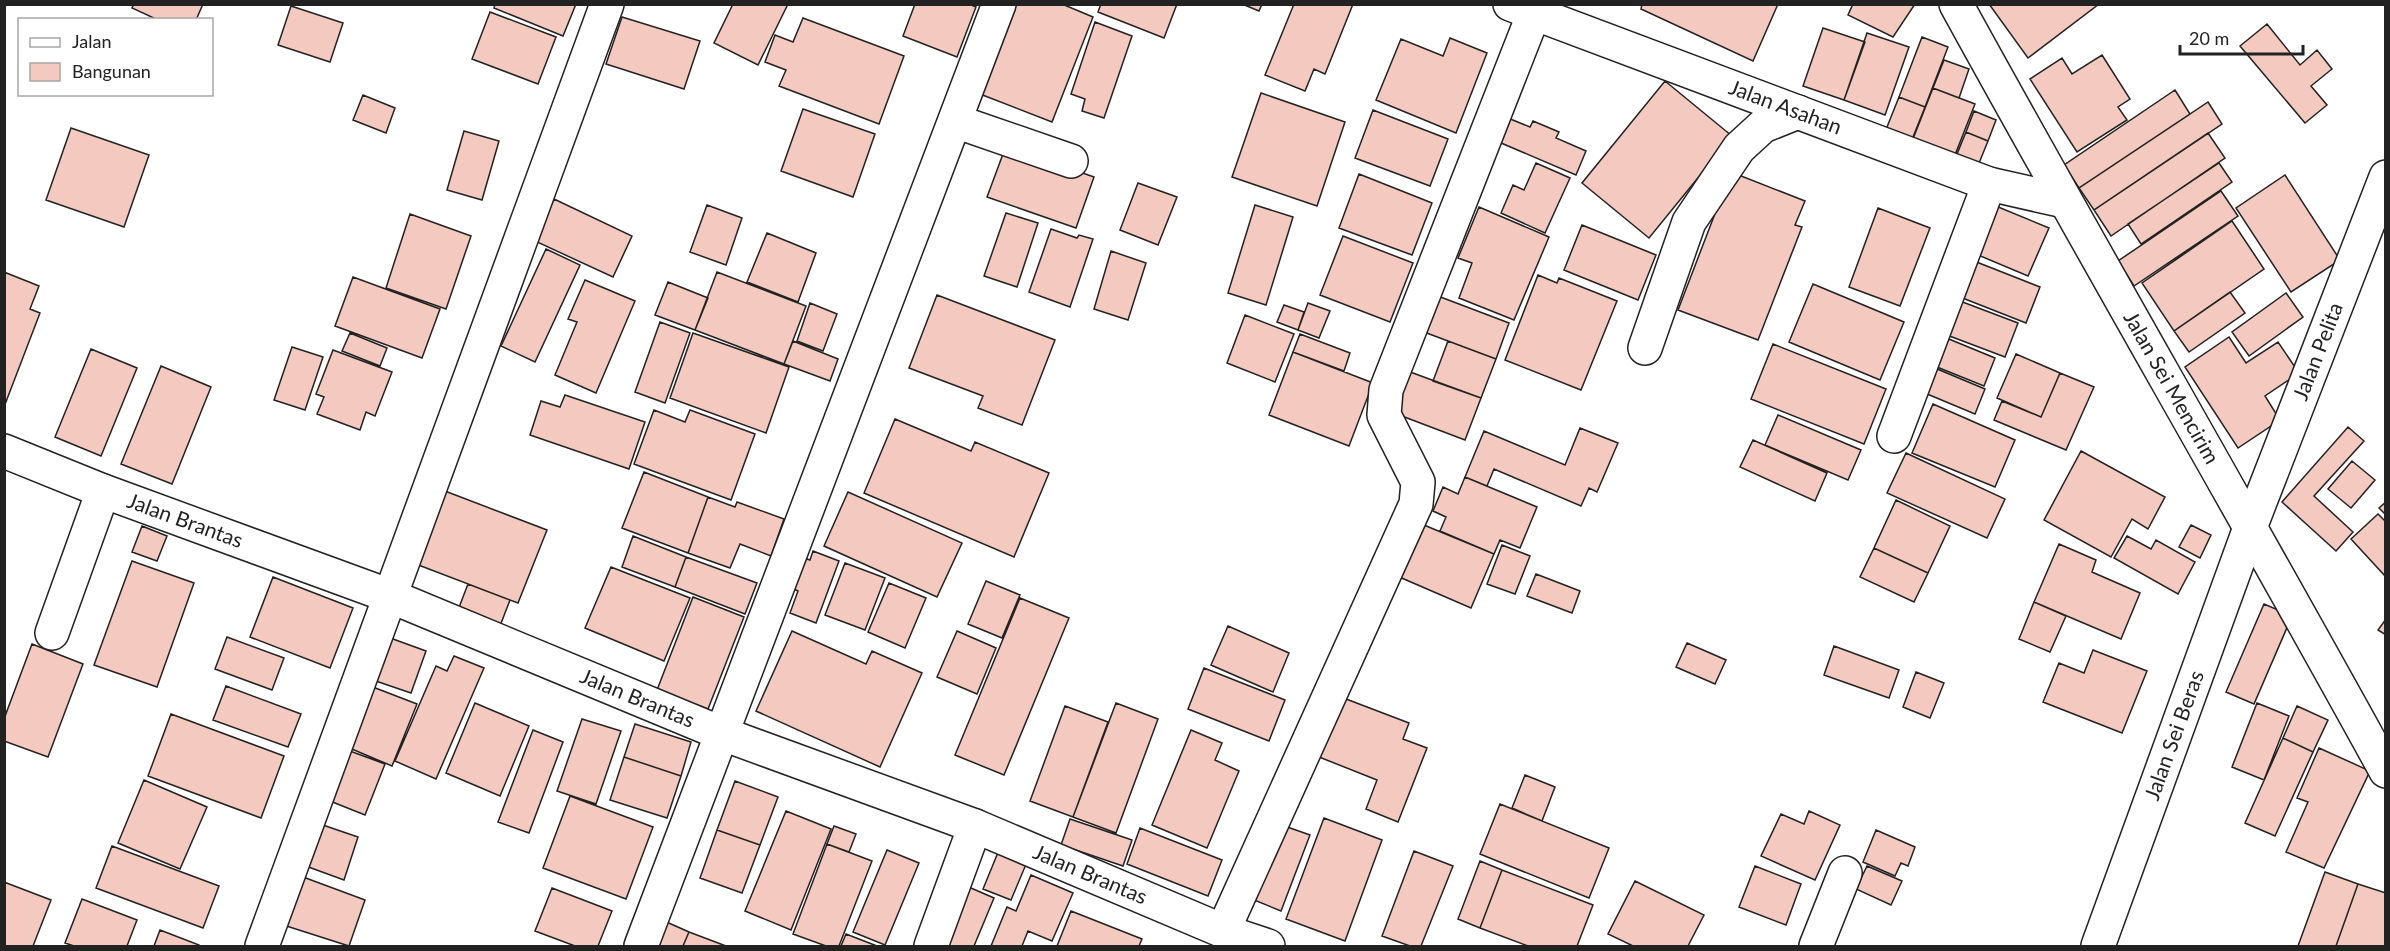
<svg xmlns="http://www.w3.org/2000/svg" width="2390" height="951" font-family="Lato,sans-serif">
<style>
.building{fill:#f3c9c0;stroke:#222;stroke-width:1.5}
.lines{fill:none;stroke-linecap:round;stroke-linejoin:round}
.minor-casing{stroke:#222;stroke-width:36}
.minor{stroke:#fff;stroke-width:33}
.labels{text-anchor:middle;stroke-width:4.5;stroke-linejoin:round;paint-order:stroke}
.street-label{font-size:21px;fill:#222;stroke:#fff}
</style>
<rect width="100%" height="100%" fill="#fff"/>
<path class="building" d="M134,4H203L196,20H158L132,8Z
M495,4H576L563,36L494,8Z
M733,4H788L758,65L714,43Z
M915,4H969L976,7L957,57L903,36Z
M1015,4H1062L1093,17L1052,122L980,94Z
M1101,4H1177L1164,38L1098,12Z
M1242,4H1262L1259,11Z
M1294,4H1353L1325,74L1314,69L1305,91L1265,75Z
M1642,4H1778L1753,61L1641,9Z
M1853,4H1915L1893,37L1848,15Z
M1989,4H2099L2028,58Z
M291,6L343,23L330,62L278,45Z
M490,12L556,37L538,84L472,59Z
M622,17L700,41L684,89L606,64Z
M803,18L904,56L879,124L779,86L786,70L765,62L775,35L793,42Z
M1095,22L1132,36L1104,118L1082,111L1085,99L1071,94Z
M2267,24L2300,65L2317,50L2332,69L2311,86L2327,105L2305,123L2240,46Z
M1823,28L1865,42L1844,100L1803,86Z
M1867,33L1909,47L1885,115L1844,100Z
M1922,37L1948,47L1925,107L1899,97Z
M1450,38L1487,53L1456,133L1376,100L1401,39L1443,56Z
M2102,55L2130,99L2118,107L2127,120L2077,152L2030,79L2062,58L2072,74Z
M1944,60L1969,69L1959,98L1933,88Z
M1665,81L1732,136L1649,238L1582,183Z
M1933,88L1975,104L1953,160L1911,144Z
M2175,90L2190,114L2079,188L2064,165Z
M1261,93L1345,122L1317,206L1232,177Z
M363,95L395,108L386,133L353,120Z
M1899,97L1925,107L1911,142L1885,132Z
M2208,102L2222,124L2094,210L2079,188Z
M803,109L875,134L853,197L781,171Z
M1373,110L1448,139L1430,186L1355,158Z
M1974,111L1996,120L1988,141L1966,132Z
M1498,114L1530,127L1533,121L1559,132L1556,138L1586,151L1576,175L1487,137Z
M71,128L149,155L124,227L46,200Z
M464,131L499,141L482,200L447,190Z
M1966,132L1988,141L1977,168L1955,159Z
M2208,133L2225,158L2111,236L2094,210Z
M1006,146L1094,177L1076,228L987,197Z
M1536,163L1570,178L1545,233L1501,213L1513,185L1524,190Z
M2219,163L2232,182L2141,244L2128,224Z
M1731,172L1805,201L1795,225L1802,227L1758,340L1678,310Z
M1359,174L1432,203L1412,255L1339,228Z
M2285,175L2340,260L2291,292L2236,208Z
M1138,183L1177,197L1158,245L1120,230Z
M2221,191L2238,216L2134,286L2118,261Z
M554,199L632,236L613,277L535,241Z
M1991,204L2049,228L2028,276L1971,252Z
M707,205L742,218L726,265L690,252Z
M1255,205L1293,217L1266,305L1228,293Z
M1479,207L1549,237L1514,320L1459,298L1472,263L1458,258Z
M1878,208L1930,228L1900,306L1849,287Z
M1006,213L1038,223L1017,287L984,276Z
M410,214L471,236L446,309L386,288Z
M2232,221L2264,269L2174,331L2142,283Z
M1582,225L1656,255L1638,300L1564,270Z
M1051,229L1077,238L1079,235L1093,239L1070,307L1029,292Z
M767,233L816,253L798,302L747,282Z
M1343,236L1413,263L1390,322L1320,295Z
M546,249L580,265L535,362L501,346Z
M1111,251L1146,263L1128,320L1094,309Z
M1974,261L2040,287L2026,323L1960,297Z
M4,272L39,286L30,309L40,313L4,407Z
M717,272L806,306L784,364L695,330Z
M1538,275L1557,283L1559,278L1617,301L1581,390L1505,360Z
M353,277L440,309L422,358L335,326Z
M585,280L635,301L596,393L555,375L577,322L568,319Z
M668,282L708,298L695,330L655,315Z
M1813,284L1904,322L1880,380L1789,342Z
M2230,292L2245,313L2189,352L2174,331Z
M1430,293L1509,323L1496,359L1416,329Z
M2286,293L2303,317L2249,356L2232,332Z
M937,295L1055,340L1022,425L978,408L983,396L909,368Z
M1952,298L2018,323L2005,357L1939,332Z
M810,303L837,314L823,351L797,341Z
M1308,303L1330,311L1319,338L1298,330Z
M1284,305L1304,312L1298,330L1277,322Z
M1245,315L1294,334L1275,382L1227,363Z
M660,322L690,333L665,403L635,392Z
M350,333L387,348L380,366L342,351Z
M693,333L789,367L766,433L670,398Z
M1300,334L1350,353L1344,371L1293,352Z
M1944,337L1995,358L1984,386L1932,365Z
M2229,337L2246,363L2278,342L2299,373L2265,396L2280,420L2238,448L2185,367Z
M793,341L838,359L830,381L784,364Z
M1448,341L1496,359L1481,398L1433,381Z
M1773,344L1886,389L1864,444L1751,399Z
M292,347L323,357L305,410L274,400Z
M91,349L137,368L101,456L55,437Z
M333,350L392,372L375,416L366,412L360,430L317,414L324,397L316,394Z
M1293,352L1373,383L1349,446L1269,415Z
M2016,354L2060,373L2041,417L1997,398Z
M161,366L211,387L172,484L121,464Z
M1930,366L1985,389L1975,414L1920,391Z
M1402,369L1481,398L1465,440L1386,410Z
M2060,373L2094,387L2066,450L1994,420L2002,401L2041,417Z
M565,395L645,422L629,469L530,435L541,401L560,407Z
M1933,404L2015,440L1995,487L1912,453Z
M654,410L685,422L690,410L755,434L731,500L634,464Z
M1778,415L1861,450L1848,480L1765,445Z
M895,419L971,451L975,442L1049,473L1014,557L864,493Z
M2348,427L2364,441L2314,496L2353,532L2336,551L2282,502Z
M1580,428L1618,443L1597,492L1589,488L1581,506L1494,469L1487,486L1465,477L1484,431L1565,465Z
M1753,440L1827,473L1815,501L1740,467Z
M2081,451L2165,497L2148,529L2132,519L2111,557L2044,520Z
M1906,453L2005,499L1987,538L1887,493Z
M2352,461L2375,480L2351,508L2328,489Z
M644,472L708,497L688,553L622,528Z
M1465,477L1537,507L1520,548L1500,540L1494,554L1440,531L1446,517L1433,511L1443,487L1458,494Z
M437,488L547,530L518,603L408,561Z
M848,492L962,543L937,597L824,546Z
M708,497L735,507L737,502L784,519L771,556L740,544L730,568L688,553Z
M1896,500L1950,526L1928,573L1874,548Z
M2386,502V515L2379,508Z
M2378,514L2386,522V577L2351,539Z
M1419,523L1494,554L1471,608L1397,576Z
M2191,525L2211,535L2200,558L2179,547Z
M142,526L167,536L157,561L132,552Z
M633,536L686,557L675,587L622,567Z
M2127,536L2151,549L2156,540L2195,562L2178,594L2114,558Z
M2059,544L2096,560L2092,572L2140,593L2121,639L2034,602Z
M1502,545L1530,556L1515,594L1487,584Z
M1874,548L1928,573L1914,602L1860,577Z
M813,551L839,561L816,623L790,613L798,591L789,587L801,557L810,560Z
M686,557L757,583L745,614L675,587Z
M132,561L194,583L157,687L94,665Z
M845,563L885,578L865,630L825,615Z
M611,567L690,598L664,661L585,628Z
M1536,574L1580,591L1572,613L1527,596Z
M273,577L353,608L330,668L250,637Z
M986,581L1020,595L1002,638L968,624Z
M889,583L926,598L905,648L868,632Z
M468,584L510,600L500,626L458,610Z
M693,597L744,617L708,709L657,690Z
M1020,598L1069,618L1004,775L955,755Z
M2034,602L2066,616L2050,652L2019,639Z
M2264,604L2292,616L2254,704L2226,692Z
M2386,619V635L2378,630Z
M1228,626L1289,653L1273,692L1211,665Z
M792,631L866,664L872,651L922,673L880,767L756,711Z
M957,631L996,648L977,694L937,677Z
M382,635L426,651L411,693L367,678Z
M227,637L284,658L272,690L215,669Z
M1687,643L1726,660L1715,684L1676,667Z
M32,644L83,664L48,757L4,741V719Z
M1834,646L1899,670L1889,698L1824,675Z
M2093,650L2147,671L2122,733L2043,702L2059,663L2084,673Z
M454,656L484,668L436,779L395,761L436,666L447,671Z
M1204,668L1285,700L1269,741L1188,709Z
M1916,672L1944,683L1930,718L1903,707Z
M365,684L417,704L392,766L340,744Z
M226,686L301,714L288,747L213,720Z
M1333,694L1409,723L1403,739L1427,748L1398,822L1366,809L1377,780L1309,753Z
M475,703L529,726L500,796L446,773Z
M1116,703L1158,719L1116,833L1073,817Z
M2257,703L2289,716L2264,780L2232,767Z
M1065,706L1108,722L1073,817L1030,801Z
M2297,706L2328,720L2313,752L2283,738Z
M171,714L284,756L261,818L148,776Z
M582,719L621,731L596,804L557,791Z
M635,724L691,742L681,776L624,757Z
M533,730L563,742L529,833L498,822Z
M1191,730L1222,743L1215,760L1239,771L1207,848L1152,825Z
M2283,738L2313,752L2275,836L2245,823Z
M339,747L385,764L365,815L320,797Z
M2319,748L2370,771L2324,868L2286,852L2308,802L2297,798Z
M624,757L681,776L667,818L610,800Z
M1525,775L1555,787L1542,821L1512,808Z
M144,780L207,807L180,869L118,843Z
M735,781L778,797L760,845L717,830Z
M570,796L653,827L626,899L543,868Z
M1500,804L1609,848L1589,898L1480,854Z
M786,811L831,829L791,930L745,911Z
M1809,811L1840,825L1815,880L1761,856L1781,814L1804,824Z
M1324,818L1382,840L1345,941L1286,919Z
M1070,819L1132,840L1123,866L1061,845Z
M317,823L358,837L344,880L303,865Z
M1276,823L1310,835L1281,911L1247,897Z
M834,826L856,834L849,852L827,844Z
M1140,828L1222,860L1208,896L1127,864Z
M717,830L760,845L742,893L700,878Z
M1876,830L1915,847L1908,866L1901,863L1895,876L1863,862Z
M827,844L872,861L839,946H826L793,934Z
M112,846L219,886L203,928L96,888Z
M887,850L919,863L885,945L853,932Z
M999,850L1027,862L1011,900L983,889Z
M1414,851L1453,866L1421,946H1410L1382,936Z
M1480,861L1502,870L1480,928L1458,919Z
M1755,866L1801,884L1786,925L1739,907Z
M1867,866L1902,881L1891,905L1856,889Z
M1502,870L1593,905L1577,946H1528L1480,928Z
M2325,872L2358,884L2336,946H2298Z
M295,874L365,900L349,946L277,923Z
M1031,875L1073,893L1052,941L1028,931L1022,946H991L1007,907L1016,911Z
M1635,881L1704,915L1688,946H1633L1608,934Z
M4,882L51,900L33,946H4Z
M2358,884L2386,893V946H2336Z
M964,885L994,898L974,946H939Z
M552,888L612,911L598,946H575L535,931Z
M82,899L137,920L127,946H74L65,943Z
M1071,911L1142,939L1139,946H1057Z
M662,920L689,932L683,946H657Z
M160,930L199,945V946H154Z
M689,932L726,946H683Z
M846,934L877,946H841Z"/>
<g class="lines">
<defs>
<g id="minor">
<path id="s1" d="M1510,4L1989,184L2064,201"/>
<path id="s2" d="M1956,4C2097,261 2245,514 2386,771"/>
<path d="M955,121L1071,161"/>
<path d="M1645,348L1689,222L1739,148L1763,126L1798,112"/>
<path d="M1894,436L1989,184"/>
<path id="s3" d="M4,451L103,491L390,596L723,734L975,826L1223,931L1268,946"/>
<path d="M52,633L103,491"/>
<path d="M1223,931L1416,504L1418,482L1384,415L1386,390L1534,13"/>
<path d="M262,946L607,4"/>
<path d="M641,946L999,4"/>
<path d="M931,946L975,826"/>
<path d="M1816,946L1845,873"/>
<path id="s4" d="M2098,946L2251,525L2386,177"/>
</g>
</defs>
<use href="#minor" class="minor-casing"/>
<use href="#minor" class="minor"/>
</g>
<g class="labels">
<g class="street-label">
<text dy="7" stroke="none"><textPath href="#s1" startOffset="294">Jalan Asahan</textPath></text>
<text dy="7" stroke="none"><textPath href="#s4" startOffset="634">Jalan Pelita</textPath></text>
<text dy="7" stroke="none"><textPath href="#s2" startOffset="440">Jalan Sei Mencirim</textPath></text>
<text dy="7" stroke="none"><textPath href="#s3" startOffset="194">Jalan Brantas</textPath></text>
<text dy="7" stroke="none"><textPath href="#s3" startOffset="680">Jalan Brantas</textPath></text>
<text dy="7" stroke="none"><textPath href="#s4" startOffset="224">Jalan Sei Beras</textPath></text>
<text dy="7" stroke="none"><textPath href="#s3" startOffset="1166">Jalan Brantas</textPath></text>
</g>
</g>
<rect width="2390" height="951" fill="none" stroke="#222222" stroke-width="12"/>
<rect x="18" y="18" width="195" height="78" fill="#ffffff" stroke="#a7a7a7" stroke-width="1.5"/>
<rect x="30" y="38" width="30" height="9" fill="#ffffff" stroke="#a7a7a7" stroke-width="1.5"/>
<text x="72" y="48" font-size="18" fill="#222222">Jalan</text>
<rect x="30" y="63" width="30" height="18" fill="#f3c9c0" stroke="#a7a7a7" stroke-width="1.5"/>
<text x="72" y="78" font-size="18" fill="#222222">Bangunan</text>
<path d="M2180 45v9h123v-9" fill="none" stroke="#222222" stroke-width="3"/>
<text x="2189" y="45" font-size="18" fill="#222222" stroke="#ffffff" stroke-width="4.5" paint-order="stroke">20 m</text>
</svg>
